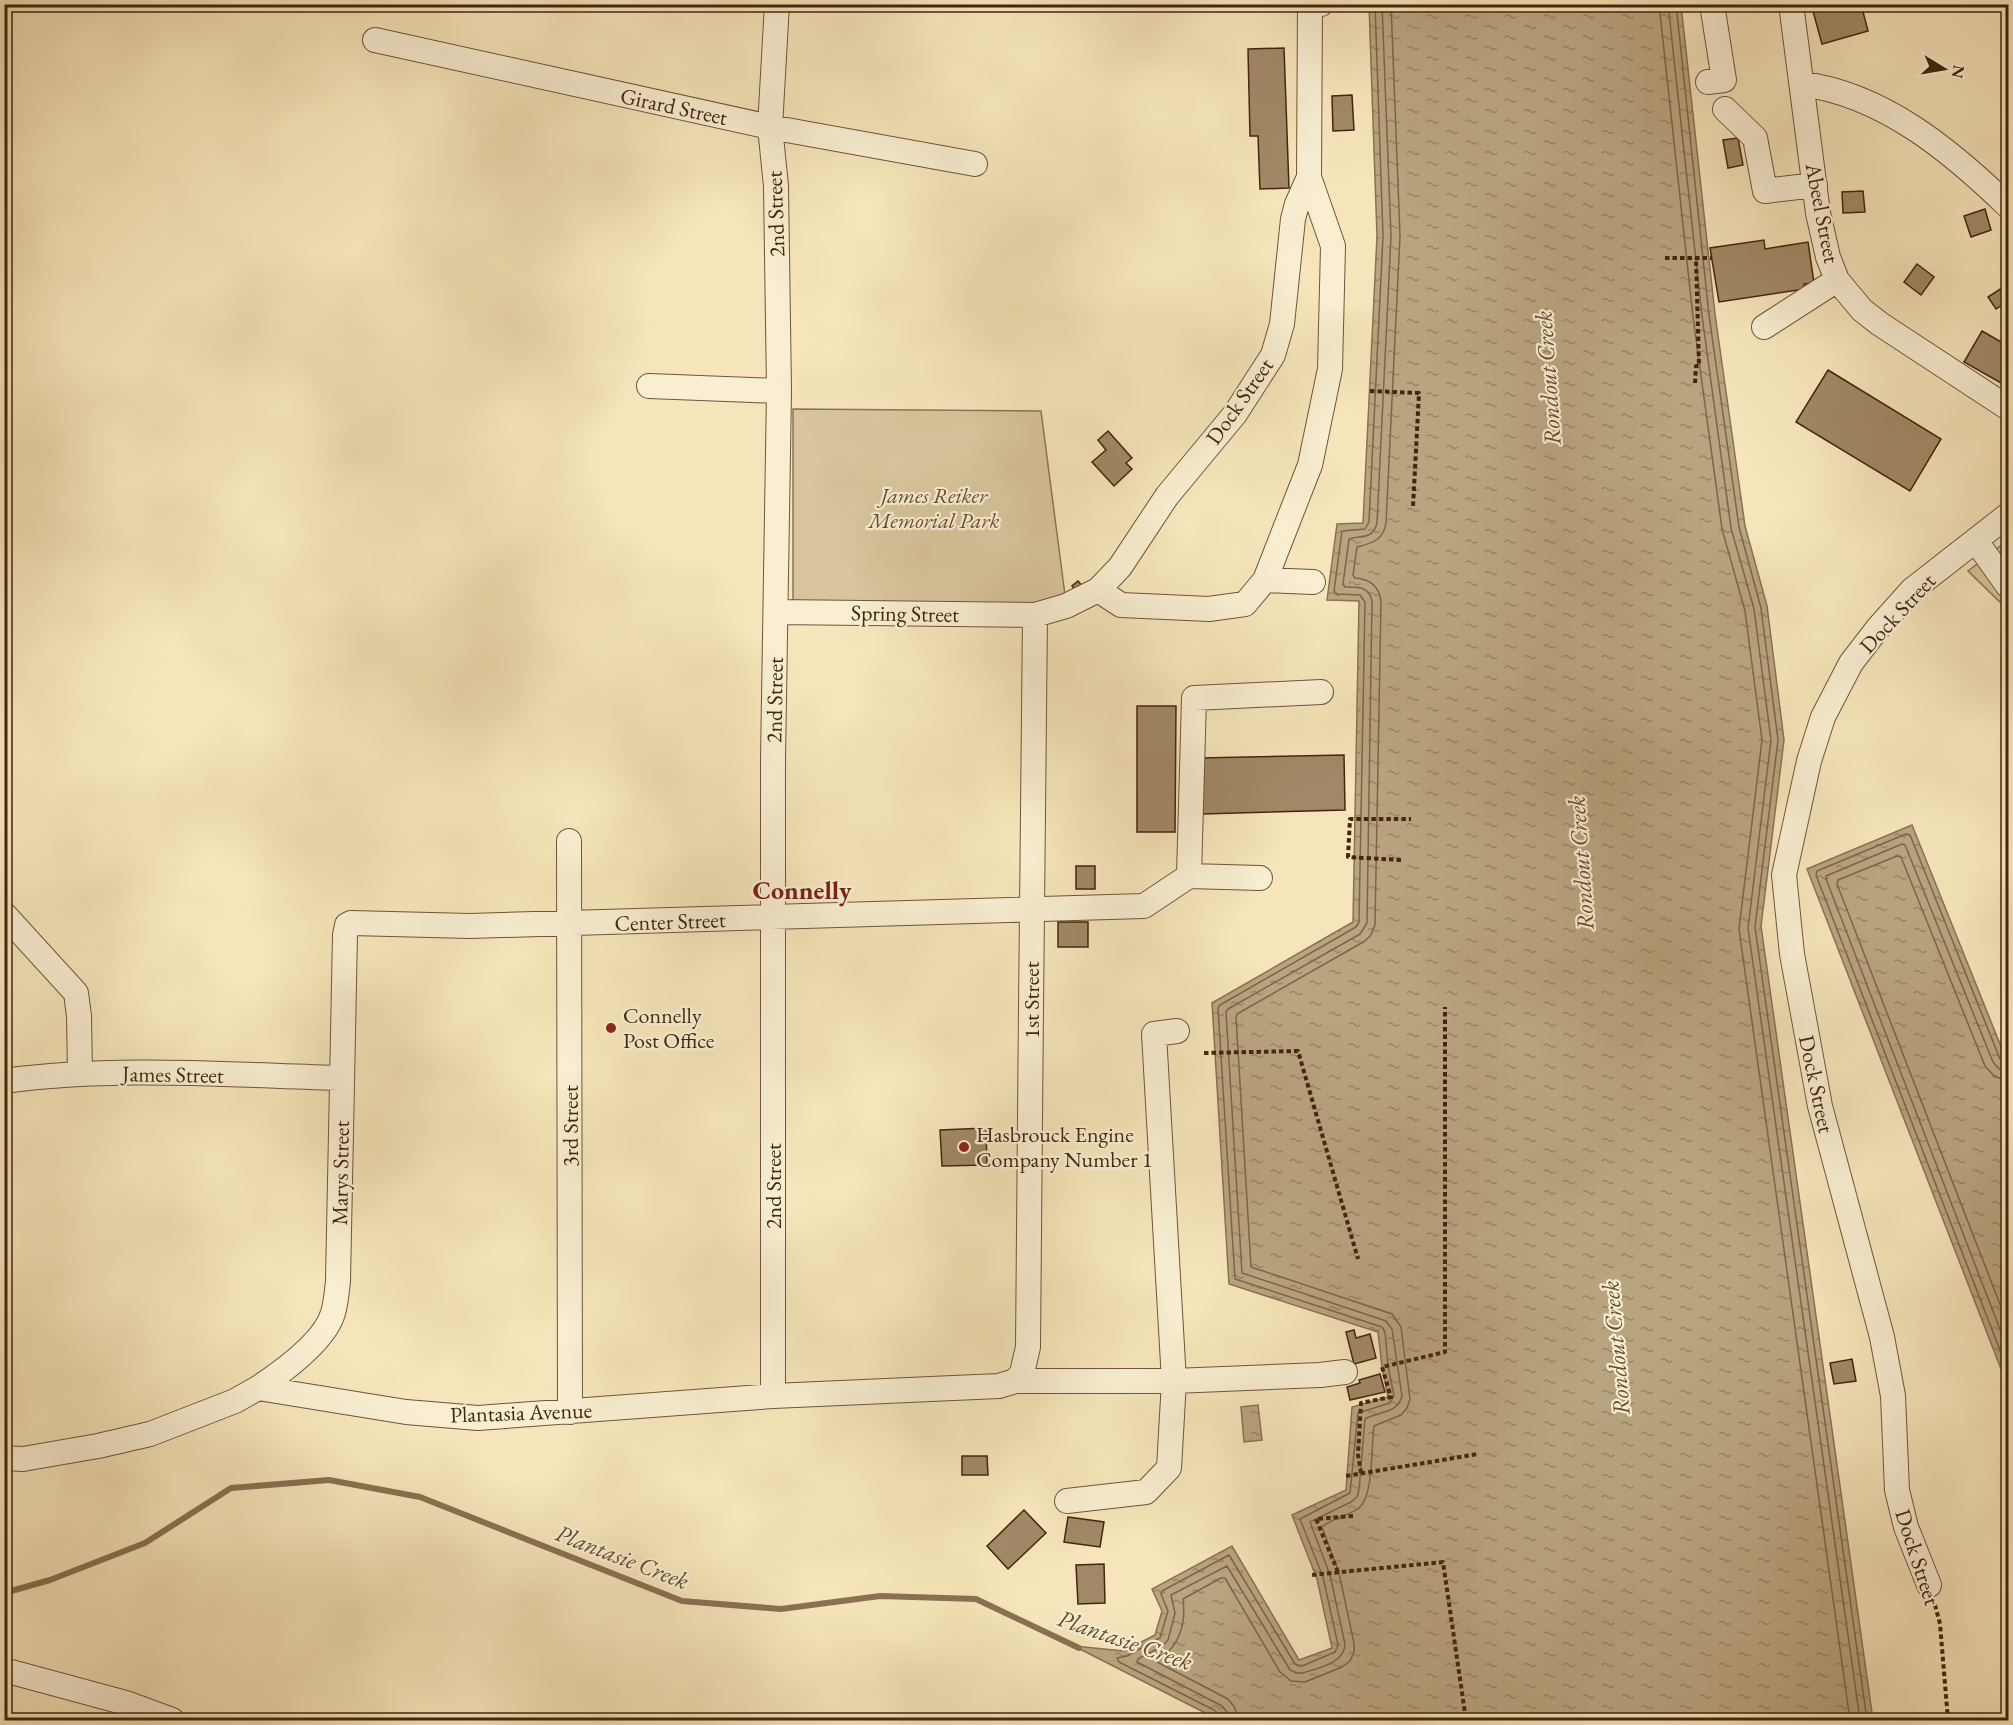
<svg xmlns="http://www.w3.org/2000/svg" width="2013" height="1725" font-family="'EB Garamond',serif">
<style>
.park{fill:#d8c49d;stroke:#8e7456;stroke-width:1.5}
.water{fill:url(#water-ripples);stroke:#8a7152;stroke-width:1.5}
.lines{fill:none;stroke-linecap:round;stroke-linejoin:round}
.shore{stroke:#7e6447;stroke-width:1.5}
.stream{stroke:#8a7152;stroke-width:6}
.building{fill:#a18967;stroke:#44250e;stroke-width:1.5}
.minor-casing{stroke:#705539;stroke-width:26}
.path{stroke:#44250e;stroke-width:4;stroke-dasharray:4.5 3;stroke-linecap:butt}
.minor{stroke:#f9eed2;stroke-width:24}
.poi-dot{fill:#8f2418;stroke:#f9eed2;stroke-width:2}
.labels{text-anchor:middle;stroke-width:4.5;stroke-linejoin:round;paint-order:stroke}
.street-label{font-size:22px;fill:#44250e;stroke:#f9eed2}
.park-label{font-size:22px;font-style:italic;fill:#694d32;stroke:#f9eed2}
.poi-label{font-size:22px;fill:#44250e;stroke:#f9eed2;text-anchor:start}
.water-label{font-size:24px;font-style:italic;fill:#674b30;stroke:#f9eed2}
.quarter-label{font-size:26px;font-weight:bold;fill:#7a1f14;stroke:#f9eed2}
</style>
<defs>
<pattern id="water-ripples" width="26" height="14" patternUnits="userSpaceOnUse" patternTransform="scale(1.5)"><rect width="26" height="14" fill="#b9a480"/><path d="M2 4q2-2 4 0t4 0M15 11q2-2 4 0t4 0" fill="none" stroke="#988567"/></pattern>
</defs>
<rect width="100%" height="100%" fill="#f6e5ba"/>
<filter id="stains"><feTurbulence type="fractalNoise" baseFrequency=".00333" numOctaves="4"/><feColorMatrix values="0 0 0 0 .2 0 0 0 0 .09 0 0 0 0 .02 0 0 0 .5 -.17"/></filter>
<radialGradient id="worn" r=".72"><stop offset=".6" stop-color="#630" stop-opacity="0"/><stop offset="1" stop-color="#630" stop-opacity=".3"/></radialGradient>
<path class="park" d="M793,409L1041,411L1065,595L1028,609L793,601Z
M2008,540V615L2005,607L1968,571Z"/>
<path class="water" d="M1369,5H1681L1715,314L1745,526L1767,606L1784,740L1761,926L1873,1720H1219L1074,1646L1124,1651L1155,1635L1162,1611L1152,1589L1232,1546L1299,1660L1332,1648L1317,1579L1292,1515L1346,1490L1352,1407L1388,1397L1382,1367L1378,1332L1229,1284L1212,1003L1353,922L1359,601L1327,600L1337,524L1363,523L1377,236Z
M1912,825L2008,1064V1387L1807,869Z
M1258,1405L1262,1440L1244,1442L1241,1407Z"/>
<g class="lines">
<path class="shore" d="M1659,4L1693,317L1722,529L1745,611L1762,740L1739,929L1850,1720
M1668,4L1702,316L1731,528L1754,609L1771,740L1748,928L1860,1720
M1676,4L1709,315L1739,527L1761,608L1778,740L1755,927L1867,1720
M2008,1063H2004L2000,1059L1910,835L1906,834L1817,871L1816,875L2008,1371
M2008,1071L1999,1069L1993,1062L1905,845L1902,844L1826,876V879L2008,1350
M2008,1080L1995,1077L1985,1066L1901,857L1897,856L1838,880L1837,884L2008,1325
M1221,1720L1220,1715L1214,1710L1119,1662L1117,1658L1127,1656L1160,1638L1168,1611L1161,1594L1162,1591L1229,1555L1295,1664L1302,1666L1335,1652L1338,1645L1323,1577L1300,1519L1350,1493L1358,1413L1390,1403L1394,1396L1388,1366L1385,1332L1382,1327L1235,1279L1218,1008L1220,1005L1356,927L1359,922L1365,602L1360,595L1337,594L1334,591L1342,531L1365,529L1369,522L1383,236L1375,4
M1229,1720L1227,1712L1222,1706L1137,1662L1138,1659L1161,1647L1168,1640L1175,1613L1171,1595L1227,1566L1290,1670L1297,1673H1303C1318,1668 1345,1663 1345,1644L1330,1575L1310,1522L1351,1502L1357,1497L1359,1490L1365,1419C1378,1411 1398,1414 1402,1396L1392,1329L1386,1321L1242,1273L1226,1012L1228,1009L1360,934L1367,923L1372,601C1369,586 1358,587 1345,587L1343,584L1349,539C1361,535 1373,540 1377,523L1391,236L1382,4
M1238,1720L1235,1708L1228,1699L1157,1662L1158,1659C1180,1647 1186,1623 1183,1599L1221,1578H1225L1280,1672L1291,1681L1305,1682L1342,1667L1350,1661L1354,1652V1643L1339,1573L1322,1527C1332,1518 1348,1516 1359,1508C1374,1496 1371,1445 1374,1426L1401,1415L1407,1408L1410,1399L1401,1327L1392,1314L1251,1267L1236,1017L1237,1014L1365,941L1371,935L1375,925L1381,601C1379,586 1370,579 1355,578L1353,575L1357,547C1372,543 1383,541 1386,523L1400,236L1391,4"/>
<path class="stream" d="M4,1593L50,1580L145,1543L231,1488L329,1480L420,1497L682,1601L781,1609L880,1596L976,1599L1079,1648"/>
</g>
<path class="building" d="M1811,4H1861L1868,31L1822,44Z
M1284,48L1289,188L1260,189L1258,136H1250L1248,49Z
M1352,95L1354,130L1333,131L1332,96Z
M1738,138L1743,165L1728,168L1723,140Z
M1863,191L1865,212L1843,213L1842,192Z
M1985,209L1991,230L1971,237L1964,216Z
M1764,240L1765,249L1808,242L1814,283L1804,284V289L1719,302L1710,248Z
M1917,264L1934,277L1921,295L1904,282Z
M2008,284V301L1996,309L1988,297Z
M1982,331L2008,346V387L1964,362Z
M1828,370L1941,439L1910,491L1796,422Z
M1108,431L1132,458L1126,463L1132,469L1114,486L1092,462L1106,450L1098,440Z
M1078,581L1083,587L1076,592L1072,586Z
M1137,706H1176L1175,832H1137Z
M1344,755L1345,810L1202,814L1200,758Z
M1076,866H1095V889H1076Z
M1058,922H1088V947H1058Z
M986,1128L987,1165L942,1166L940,1130Z
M1354,1330L1356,1338L1370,1334L1376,1358L1354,1364L1346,1332Z
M1852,1359L1856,1381L1834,1384L1830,1363Z
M1380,1374L1385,1392L1350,1400L1347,1387L1360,1383L1359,1380Z
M962,1456H987L988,1475H962Z
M1024,1510L1046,1533L1008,1569L987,1546Z
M1068,1517L1104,1522L1100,1547L1064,1542Z
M1104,1564L1105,1603L1078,1604L1076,1565Z"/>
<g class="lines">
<defs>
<path id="minor" d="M1791,4L1818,213L1828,257L1837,280L1862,310L1880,324L2008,408
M375,40L770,127L975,164
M1708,82L1724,80L1712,4
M1803,84C1884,95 1951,151 2008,206
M1725,109L1755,138L1765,191L1815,185
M1764,327L1837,280
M649,386L779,391
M1976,541L2008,586
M1265,580L1313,582
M1098,590L1121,605L1209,609L1245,604L1265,580L1310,465L1330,369L1333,246L1309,177
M776,612L1035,615L1066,606L1098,590L1120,567L1167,496L1235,414L1273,355L1282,324L1293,219L1297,204L1309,177L1310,4H1321
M569,841L570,1412
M1189,876L1194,698L1321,692
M4,914L76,993L79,1016L80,1074
M4,1081C115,1066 230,1075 342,1078
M1015,1381L1022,1373L1028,1347C1031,1103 1031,859 1035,615
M258,1388C282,1372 325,1341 333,1313C336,1303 337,1291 338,1281L345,935L347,925L351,923L470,926L1144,906L1189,876L1260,878
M773,1396V759L779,391L776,186L770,127L777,4
M4,1458L23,1459L98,1446L150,1434L235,1401L258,1388L406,1412L478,1418L773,1396L999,1386L1015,1381H1174L1154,1034L1177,1031
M1067,1501L1146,1492L1169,1468L1174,1381L1320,1375L1345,1372
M1929,1585L1906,1527L1897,1490L1893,1396L1882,1337L1820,1106L1792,954L1784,875L1809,761L1823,717L1851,663L1878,628L1912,590L2008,515
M4,1670L126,1703L172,1720"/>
</defs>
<use href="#minor" class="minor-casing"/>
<path class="path" d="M1665,258H1712
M1695,383L1696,366H1699L1696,258
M1370,391L1419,393L1413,507
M1401,860L1348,857L1350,819H1411
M1204,1053L1298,1051L1358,1259
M1361,1473L1358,1455L1361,1403L1391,1397L1382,1367L1445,1352V1007
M1346,1476L1478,1454
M1338,1572L1316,1519L1353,1516
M1312,1575L1443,1562L1466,1720
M1935,1605L1940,1624L1948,1720"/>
<use href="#minor" class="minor"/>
</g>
<g class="poi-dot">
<circle cx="611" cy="1028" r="6"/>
<circle cx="964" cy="1147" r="6"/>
</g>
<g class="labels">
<g class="street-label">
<text transform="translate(674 106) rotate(12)" y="8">Girard Street</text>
<text transform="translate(1823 213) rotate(79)" y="8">Abeel Street</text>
<text transform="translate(775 214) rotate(-92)" y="8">2nd Street</text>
<text transform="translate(1239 401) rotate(-55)" y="8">Dock Street</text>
<text transform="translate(905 613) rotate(1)" y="8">Spring Street</text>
<text transform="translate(1897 613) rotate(-47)" y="8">Dock Street</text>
<text transform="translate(774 700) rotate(-89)" y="8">2nd Street</text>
<text transform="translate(670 921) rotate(-2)" y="8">Center Street</text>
<text transform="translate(1031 1000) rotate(-90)" y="8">1st Street</text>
<text transform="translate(173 1074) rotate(1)" y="8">James Street</text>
<text transform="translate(1817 1084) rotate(78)" y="8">Dock Street</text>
<text transform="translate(570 1126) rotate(-90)" y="8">3rd Street</text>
<text transform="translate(340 1173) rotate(-89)" y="8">Marys Street</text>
<text transform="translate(773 1186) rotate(-90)" y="8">2nd Street</text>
<text transform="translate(521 1412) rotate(-2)" y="8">Plantasia Avenue</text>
<text transform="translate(1918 1557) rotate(72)" y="8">Dock Street</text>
</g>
<g class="park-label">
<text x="934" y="503">James Reiker<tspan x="934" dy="25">Memorial Park</tspan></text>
</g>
<g class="poi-label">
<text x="623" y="1023">Connelly<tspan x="623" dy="25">Post Office</tspan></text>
<text x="976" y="1142">Hasbrouck Engine<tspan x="976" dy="25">Company Number 1</tspan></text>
</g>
<g class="water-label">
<text transform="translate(1548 378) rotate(-94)" y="8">Rondout Creek</text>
<text transform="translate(1581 863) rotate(-94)" y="8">Rondout Creek</text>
<text transform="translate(1616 1348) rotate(-95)" y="8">Rondout Creek</text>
<text transform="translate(622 1557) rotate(21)" y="8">Plantasie Creek</text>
<text transform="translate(1125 1640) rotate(19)" y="8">Plantasie Creek</text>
</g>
<g class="quarter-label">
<text x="802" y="899">Connelly</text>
</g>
</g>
<rect width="2013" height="1725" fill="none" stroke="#f6e5ba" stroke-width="24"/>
<rect x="6" y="6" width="2001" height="1713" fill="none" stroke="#44250e" stroke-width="3"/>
<rect x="12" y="12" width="1989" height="1701" fill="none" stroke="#44250e" stroke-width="1.5"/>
<g transform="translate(1944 69) rotate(101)" stroke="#f9eed2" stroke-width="4.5" paint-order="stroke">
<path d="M0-4.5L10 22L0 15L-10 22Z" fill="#44250e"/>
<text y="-9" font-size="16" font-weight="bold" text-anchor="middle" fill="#44250e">N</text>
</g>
<rect width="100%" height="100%" filter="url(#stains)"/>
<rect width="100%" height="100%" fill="url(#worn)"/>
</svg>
